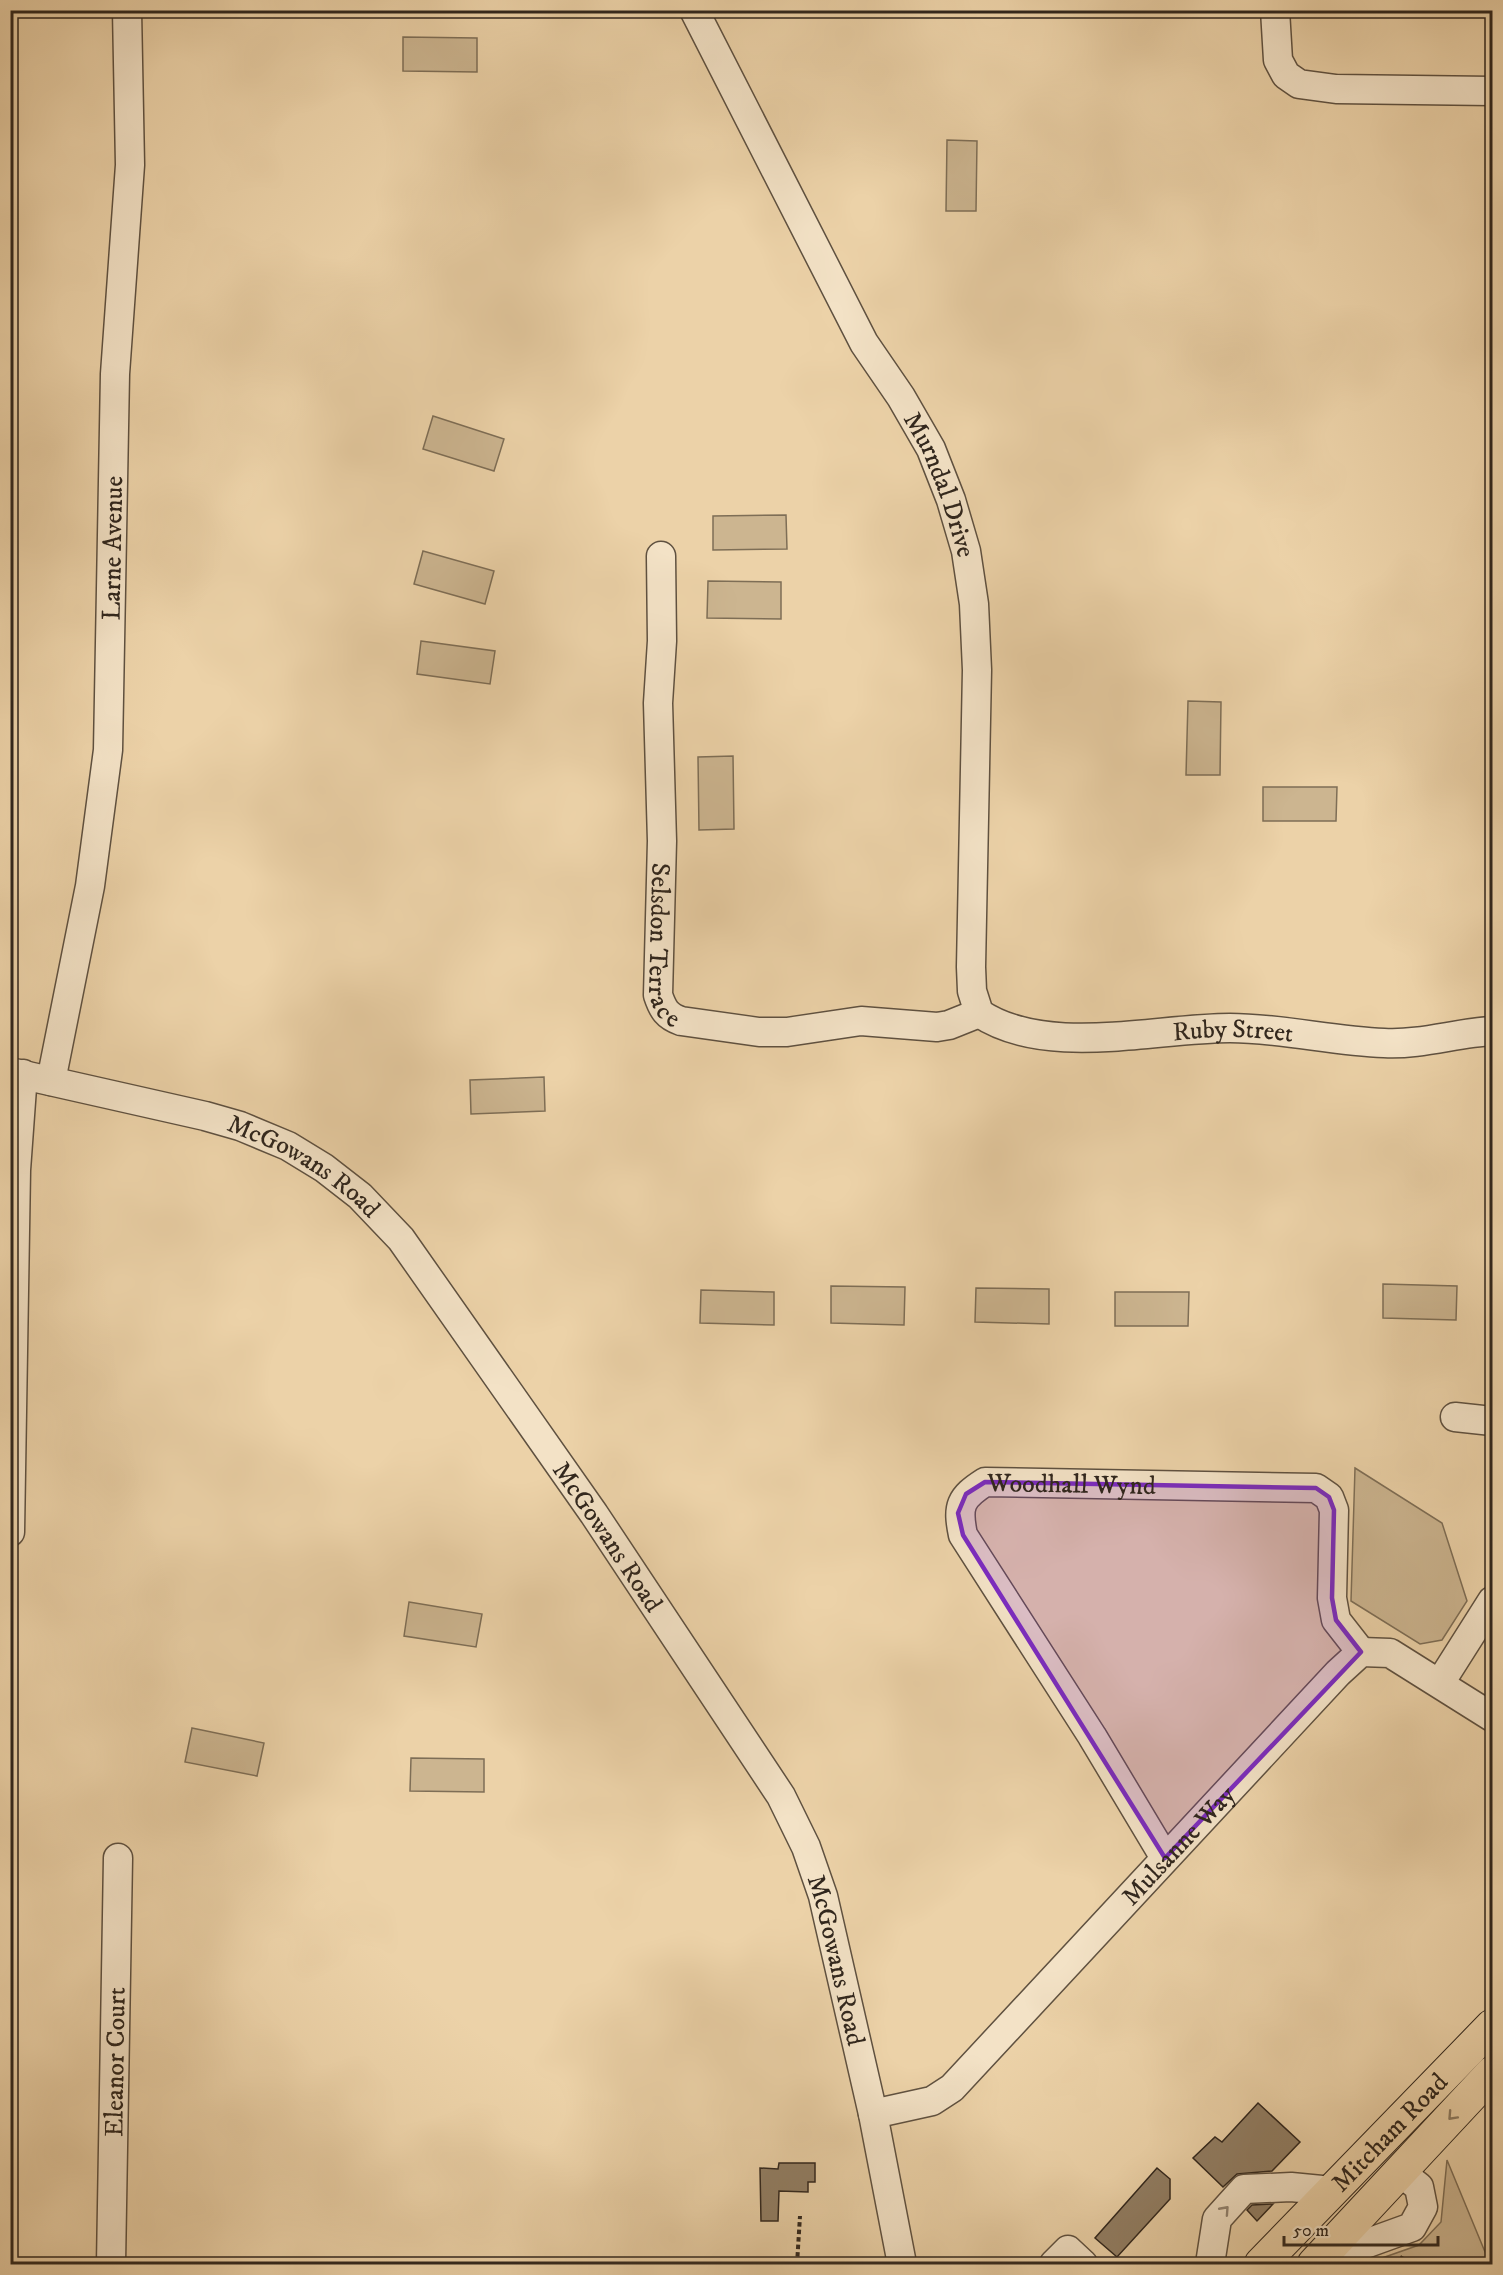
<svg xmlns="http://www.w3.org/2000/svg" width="1503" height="2275" font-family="'IM FELL DW Pica',serif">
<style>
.green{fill:#ccb590;stroke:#7e6e56;stroke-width:1.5}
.building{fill:#927f65;stroke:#30261d;stroke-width:1.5}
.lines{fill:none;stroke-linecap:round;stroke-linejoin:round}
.minor-casing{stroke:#5f5140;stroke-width:31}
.major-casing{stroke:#30261d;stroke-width:35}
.path{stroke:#30261d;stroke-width:4;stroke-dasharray:4.5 3;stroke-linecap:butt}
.minor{stroke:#f3e2c6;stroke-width:28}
.major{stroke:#ecd2a8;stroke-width:33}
.oneway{stroke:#8e7c62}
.oneway2{stroke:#928472}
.marked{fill:#7b2cbf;fill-opacity:0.2;stroke:#7b2cbf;stroke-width:4.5;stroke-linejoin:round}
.labels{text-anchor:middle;stroke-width:4.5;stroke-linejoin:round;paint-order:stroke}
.street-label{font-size:26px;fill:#30261d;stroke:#f3e2c6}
</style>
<rect width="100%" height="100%" fill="#ecd2a8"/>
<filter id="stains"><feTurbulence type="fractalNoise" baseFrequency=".00333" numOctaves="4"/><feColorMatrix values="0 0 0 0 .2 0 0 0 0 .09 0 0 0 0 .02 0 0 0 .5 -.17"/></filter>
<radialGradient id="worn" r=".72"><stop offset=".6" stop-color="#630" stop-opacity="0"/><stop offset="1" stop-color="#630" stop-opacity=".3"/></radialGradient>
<path class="green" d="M403,37L477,38V72L403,71Z
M947,140L977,141L976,211H946Z
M433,416L504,439L494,471L423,449Z
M786,515L787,549L713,550V516Z
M423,551L494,571L485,604L414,584Z
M708,581L781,582V619L707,618Z
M421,641L495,651L490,684L417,674Z
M1188,701L1221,702L1220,775H1186Z
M733,756L734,829L699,830L698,757Z
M1263,787H1337L1336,821H1263Z
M544,1077L545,1111L471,1114L470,1080Z
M1383,1284L1457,1286L1456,1320L1383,1318Z
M831,1286L905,1287L904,1325L831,1323Z
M976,1288L1049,1289V1324L975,1322Z
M701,1290L774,1292V1325L700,1323Z
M1115,1292H1189L1188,1326H1115Z
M1355,1468L1442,1523L1467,1601L1442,1640L1420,1644L1351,1601Z
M409,1602L482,1614L476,1647L404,1636Z
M192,1728L264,1743L257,1776L185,1762Z
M411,1758L484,1759V1792L410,1791Z
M1447,2160L1490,2264H1365L1419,2245L1441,2222Z"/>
<path class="building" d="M1258,2103L1300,2142L1272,2171L1237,2174L1223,2187L1193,2158L1215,2137L1222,2142Z
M779,2163H815V2182H808V2192L779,2191L778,2221H761L760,2168L778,2169Z
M1157,2168L1170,2179V2199L1117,2257L1095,2238Z
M1273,2204L1257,2221L1247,2210L1252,2205Z"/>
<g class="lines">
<defs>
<g id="minor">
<path id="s1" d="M694,10L864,343L901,397L931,449L951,500L966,551L974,604L977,670L971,967L972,991L979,1013C1046,1058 1154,1028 1230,1028C1281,1028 1332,1041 1384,1043C1421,1045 1456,1033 1492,1031"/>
<path d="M1275,10L1278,60L1286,75L1299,84L1336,89L1492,91"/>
<path id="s2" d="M661,556L662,641L658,703L662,841L658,995C663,1010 667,1016 681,1021L759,1032H787L861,1021L937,1027L949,1025L979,1013"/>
<path id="s3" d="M10,1072L205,1116L240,1126L288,1146L324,1168L360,1196L401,1239L594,1514L781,1796L806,1847L823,1896L873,2114L902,2264"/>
<path id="s4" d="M51,1081L90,886L108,750L115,374L130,165L127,10"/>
<path d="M1455,1417L1492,1421"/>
<path d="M10,1532L16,1170L23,1074"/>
<path d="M1440,1683L1492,1601"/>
<path id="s5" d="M1165,1858L1092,1736L963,1535C957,1506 960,1498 985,1482L1316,1488L1329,1497L1334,1510L1332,1598L1336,1620L1361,1652"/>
<path id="s6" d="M873,2114L932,2101L952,2088L1338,1673L1361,1652L1390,1653L1492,1717"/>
<path d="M1318,2261L1412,2227L1423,2207L1419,2187L1400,2172"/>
<path id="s7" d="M111,2264L118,1858"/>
<path d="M1054,2264L1068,2250L1083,2264"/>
<path d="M1210,2264L1217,2219L1244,2189L1291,2187L1332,2191"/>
</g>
<g id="major">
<path id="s8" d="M1261,2264L1492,2026"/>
<path d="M1314,2264L1492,2073"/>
</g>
</defs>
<use href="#minor" class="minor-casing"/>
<use href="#major" class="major-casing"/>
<path class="path" d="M1400,2257L1412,2264
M797,2264L800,2216"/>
<use href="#minor" class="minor"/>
<use href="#major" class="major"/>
</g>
<defs><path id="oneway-chevron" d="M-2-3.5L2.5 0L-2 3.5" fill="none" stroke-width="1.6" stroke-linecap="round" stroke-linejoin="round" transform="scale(1.5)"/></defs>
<use class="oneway" href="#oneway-chevron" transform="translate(1452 2116) rotate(133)"/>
<use class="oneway2" href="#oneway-chevron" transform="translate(1225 2210) rotate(-48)"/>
<path class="marked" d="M985,1482L1316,1488L1329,1497L1334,1510L1332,1598L1336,1620L1361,1652L1165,1858L963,1535L958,1513L966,1494Z"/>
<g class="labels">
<g class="street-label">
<text dy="9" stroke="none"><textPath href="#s1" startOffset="536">Murndal Drive</textPath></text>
<text dy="9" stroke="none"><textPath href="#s4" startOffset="538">Larne Avenue</textPath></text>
<text dy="9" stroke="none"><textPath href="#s2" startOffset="390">Selsdon Terrace</textPath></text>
<text dy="9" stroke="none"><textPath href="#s1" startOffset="1330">Ruby Street</textPath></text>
<text dy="9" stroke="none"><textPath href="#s3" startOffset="312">McGowans Road</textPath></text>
<text dy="9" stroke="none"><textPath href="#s5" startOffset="531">Woodhall Wynd</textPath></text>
<text dy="9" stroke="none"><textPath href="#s3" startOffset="798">McGowans Road</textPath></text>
<text dy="9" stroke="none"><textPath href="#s6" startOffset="416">Mulsanne Way</textPath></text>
<text dy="9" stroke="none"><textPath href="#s3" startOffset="1284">McGowans Road</textPath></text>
<text dy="9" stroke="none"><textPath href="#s7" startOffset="202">Eleanor Court</textPath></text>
<text dy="9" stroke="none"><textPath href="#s8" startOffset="184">Mitcham Road</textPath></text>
</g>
</g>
<rect width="1503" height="2275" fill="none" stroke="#ecd2a8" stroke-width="36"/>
<rect x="12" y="12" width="1479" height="2251" fill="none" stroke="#30261d" stroke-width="3"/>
<rect x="18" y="18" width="1467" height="2239" fill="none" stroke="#30261d" stroke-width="1.5"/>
<path d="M1284 2236v9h154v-9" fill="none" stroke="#30261d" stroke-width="3"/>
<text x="1293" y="2236" font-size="18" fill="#30261d" stroke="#f3e2c6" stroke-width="4.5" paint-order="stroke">50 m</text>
<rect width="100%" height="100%" filter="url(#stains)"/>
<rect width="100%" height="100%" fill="url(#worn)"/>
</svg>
